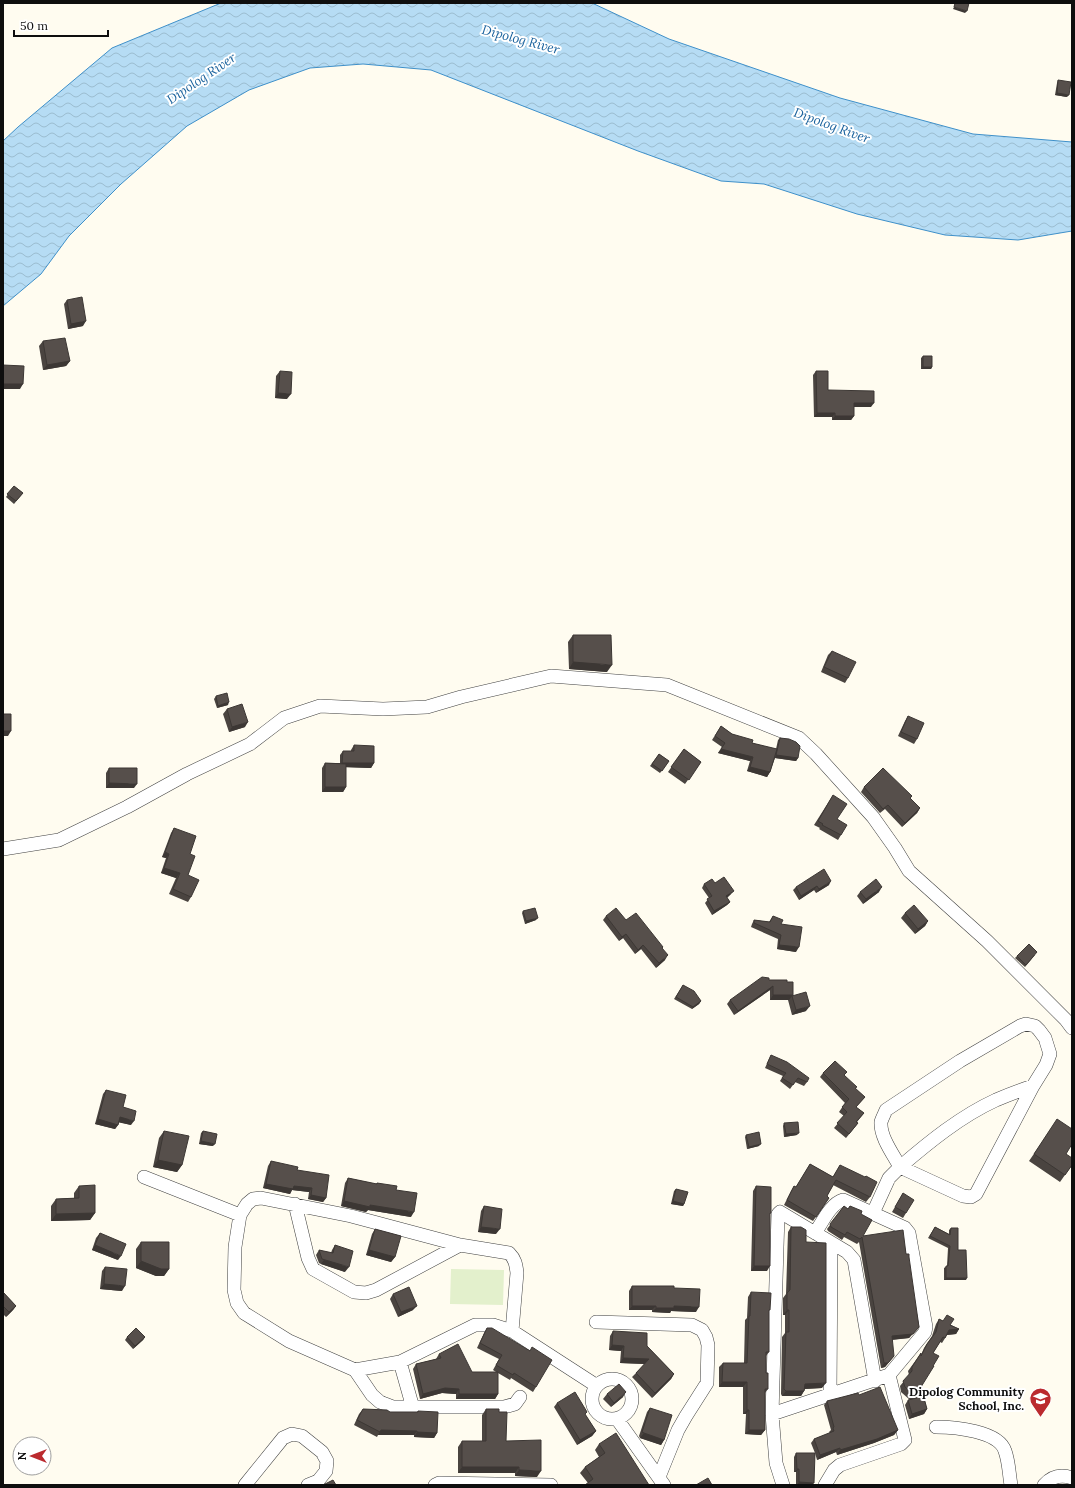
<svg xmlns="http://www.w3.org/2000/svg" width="1075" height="1488" font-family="Lora,serif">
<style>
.pitch{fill:#e3f0cc}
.water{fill:url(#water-waves);stroke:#3f90c9}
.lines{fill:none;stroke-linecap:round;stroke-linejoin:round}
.minor-casing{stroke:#414141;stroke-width:14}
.minor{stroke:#fff;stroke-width:13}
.wall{fill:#4a4440}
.shaded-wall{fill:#3c3734}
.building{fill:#564f4b;stroke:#3c3734}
.labels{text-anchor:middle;stroke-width:4;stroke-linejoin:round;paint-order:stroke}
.poi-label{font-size:12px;font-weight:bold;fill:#0e0e0e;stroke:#fff;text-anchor:end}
.water-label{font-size:13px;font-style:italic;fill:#1a629d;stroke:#fff}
</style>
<defs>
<pattern id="water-waves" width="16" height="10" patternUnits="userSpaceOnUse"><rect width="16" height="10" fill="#b6dcf4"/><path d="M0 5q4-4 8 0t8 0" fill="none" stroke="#9bbcd0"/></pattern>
</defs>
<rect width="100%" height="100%" fill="#fffcf0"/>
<path class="pitch" d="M451,1269L504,1270L503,1305L450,1304Z"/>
<path class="water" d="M221,3H592L669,39L840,98L973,134L1072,142V231L1018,240L945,235L857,214L764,184L721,181L638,151L431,70L363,64L310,68L249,90L187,126L121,184L69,236L41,274L3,306V141L18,127L112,48Z"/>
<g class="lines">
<defs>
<path id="minor" d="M3,849L59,840L127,807L187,774L250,744L284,718L320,706L383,709L427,707L461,697L551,676L667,685L799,738L816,754L873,817L895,848L909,871L987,941L1066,1020L1072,1028
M144,1177L240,1215
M295,1204L308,1258L313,1269L354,1292L366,1293L376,1290L460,1245
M873,1213L889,1178L900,1167L963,1196L971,1197L976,1194L1033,1086L1046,1065L1050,1054L1045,1038L1039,1030L1035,1026L1026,1024L1020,1026L960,1061L886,1110C885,1113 882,1118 881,1122C880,1137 893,1154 900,1167C929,1142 961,1116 996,1100C1008,1095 1021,1090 1033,1086
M596,1322L692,1325L702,1330L706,1337L708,1345L707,1383L686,1416L678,1430L659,1477
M512,1331L517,1273C516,1264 515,1259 509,1253L460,1245L351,1216L261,1198L253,1199L247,1204L240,1215L235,1247L234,1290L237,1303L244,1313L289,1341L355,1370L372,1395L380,1402L393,1407H504L515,1404L520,1397
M400,1362L413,1408
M355,1370L400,1362L475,1325H493L512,1331L597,1386
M592 1399a20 20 0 1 1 40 0a20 20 0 1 1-40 0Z
M830,1396L831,1243
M772,1414L889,1375L925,1332L926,1327L909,1233L905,1228L843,1200C830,1204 822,1223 815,1233
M617,1419L664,1485
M936,1427C955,1427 999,1431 1005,1451C1009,1462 1009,1474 1011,1485
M245,1485L283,1438L292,1434L302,1436L322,1452L327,1461L326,1471L318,1481L308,1485
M435,1485L439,1483L551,1485
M783,1485L776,1463L772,1414L778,1214L780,1212L847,1252L854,1260L875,1381
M825,1485L834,1470L840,1465L901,1444L905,1440L889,1375
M1044,1485C1052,1476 1061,1474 1072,1478"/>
</defs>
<use href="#minor" class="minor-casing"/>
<use href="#minor" class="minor"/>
</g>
<path class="wall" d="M1058,80L1067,97L1055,95L1057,83Z
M67,300L83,326L68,329L64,304Z
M43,341L70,361L66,366L43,370L39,346Z
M923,356L932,367L931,369H921V358Z
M280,371L287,399L275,398L276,376Z
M816,371L828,390L871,407H854V416L851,420H832V417H814L813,375Z
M14,486L23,493L14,504L6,497Z
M573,635L607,672L569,669L568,642Z
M832,651L848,678L845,683L821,672L828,655Z
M216,696L228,705L217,708L214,699Z
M227,709L245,727L229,732L223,714Z
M908,716L917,739L914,744L898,736L905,721Z
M721,726L732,734L752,743L776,749L778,740L780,738L798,758L796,761L775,758L770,772L767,777L747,771L750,761L718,753L722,747L712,740Z
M354,745L374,763L371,768L346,767V787L343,792H322V768L325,763H340V755L343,751H351V750Z
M684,749L701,762L685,784L668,772Z
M659,754L669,761L660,773L650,766Z
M109,768L134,788H106V773Z
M864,787L912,796L910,799L920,808L917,813L902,827L885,809L880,813L861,792Z
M833,795L837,819L841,835L838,840L819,829L820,828L814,825Z
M174,828L190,854L188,875L191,897L188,902L169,894L176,878L161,873L166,858L162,857L171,833Z
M704,884L731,894L727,898L730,902L727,905L712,915L705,903L709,898L702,888Z
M829,885L816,893L814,890L799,900L793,890L796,887Z
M860,892H879L863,904L857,896Z
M523,911L536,920L525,924L522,913Z
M905,913L928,921L925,926L915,934L901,918Z
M606,916L626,920L665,960L656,968L641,949L635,954L623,938L619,941L603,920Z
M773,916L781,924L796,952L777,949L778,939L751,927L752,924L754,920L769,922Z
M1035,955L1025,967L1015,958L1017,956Z
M769,980L787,982L793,995L806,1011L792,1015L788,1000H789H770V990L734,1015L727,1004L730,1000Z
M683,985L701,1001L699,1004L692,1009L674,999Z
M771,1055L807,1082L804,1086L795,1082L790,1089L780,1081L783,1076L765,1068L769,1059Z
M823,1073L845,1076L855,1089L865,1097L856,1107L864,1113L857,1122L858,1123L855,1127L846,1138L834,1128L844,1116L839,1112L845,1103L820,1077Z
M106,1090L123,1107L131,1125L119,1122L118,1125L115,1129L95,1124L103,1094Z
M784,1123L797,1135L784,1137L783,1126Z
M1053,1126L1066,1154L1072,1165L1060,1182L1029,1161Z
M164,1131L182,1165L177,1172L153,1167L159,1138Z
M203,1131L213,1146L199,1144L201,1133Z
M746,1135L759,1146L747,1149L745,1137Z
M271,1161L297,1170L326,1198L323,1202L308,1199L309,1192L292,1190L290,1194L263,1188L268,1166Z
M810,1164L833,1177L840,1165L870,1197L866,1202L833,1185L827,1196L829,1198L813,1221L784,1205L791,1191L794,1186L796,1187Z
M348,1178L376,1184L377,1183L396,1190L411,1217L368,1210L366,1212L341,1206L345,1183Z
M79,1186L95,1213L90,1220L51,1221V1206L56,1199L74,1198V1193Z
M756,1186L771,1213L770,1214L767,1271H751L753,1191Z
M676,1189L684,1204L683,1206L671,1204L674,1191Z
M903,1193L906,1213L903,1218L892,1212Z
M484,1206L496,1234L478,1232L481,1211Z
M844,1206L848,1209L850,1206L861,1214L863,1236L915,1331L909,1338L892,1340L890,1361L885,1367L881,1368L859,1242L857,1244L844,1237L842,1240L828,1231L827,1229Z
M791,1227L806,1242L822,1388L805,1389L804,1391L801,1396H782L781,1394L782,1337L785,1333V1315H783V1298L786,1294L788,1232Z
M935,1227L949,1234V1230L951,1228L958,1250L966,1280H944V1268L947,1266L948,1248L928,1238Z
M375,1229L395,1257L391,1262L366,1255L372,1234Z
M100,1233L118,1260L92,1250L96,1238Z
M141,1242L169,1269L164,1276H156L136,1268V1249Z
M335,1245L345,1272L321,1264L319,1263L316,1255L319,1250L331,1253L332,1250Z
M105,1267L122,1291L100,1289L102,1271Z
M632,1286L674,1288L696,1312L671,1311L670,1313L652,1312V1310H629V1291Z
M3,1292L16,1306L13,1310L6,1317L3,1314Z
M751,1292L769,1312V1352L766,1356V1373L768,1389L765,1393V1430L761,1435L745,1434L746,1414H743V1387H719V1367L723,1363H744L745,1320L747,1318L748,1297Z
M393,1294L413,1310L398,1317L390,1299Z
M939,1319L959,1329L956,1334L947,1335L942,1343L940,1342L933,1353L921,1387L927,1409L924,1414L909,1419L905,1405L908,1400H910L901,1392L900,1386L909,1375L908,1371L921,1353V1355L924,1348L932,1336L936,1324Z
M487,1328L536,1387L533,1392L511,1378L510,1380L498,1373V1394L495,1399H456V1394L442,1393L420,1399L413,1369L416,1364L436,1359L439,1354L472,1372H496L493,1370L499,1359L477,1348L484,1333Z
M613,1331L647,1346L674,1374L671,1379L652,1398L632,1377L645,1364L620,1363L621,1351L609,1350L610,1336Z
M127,1337H145L143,1340L133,1349L125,1340Z
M607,1394L623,1397L611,1407L603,1399Z
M859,1395L898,1430L894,1435L874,1443L837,1455L836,1452L817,1460L815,1453L812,1485H796V1472H794V1457L796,1453H815L811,1443L814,1439L830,1433L829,1432L831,1430L824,1405L827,1401Z
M557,1403L585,1415L596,1431L592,1436L577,1445L554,1407Z
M650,1408L664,1440L661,1445L640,1438L639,1436L647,1412Z
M363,1409L390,1412H417L418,1411L437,1433L434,1438L414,1437V1435H378L377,1437L354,1425L359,1414Z
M486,1409L506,1441L537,1477L515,1476V1473H458V1447L462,1441H482V1415Z
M599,1444L649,1485L588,1483L580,1473L585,1467L599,1457L595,1450Z"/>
<path class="shaded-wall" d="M954,7L967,11L965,13L953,9Z
M1057,93L1069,95L1067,97L1055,95Z
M86,321L83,326L68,329L71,324Z
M70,361L66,366L43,370L47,365Z
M923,367H932L931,369H921Z
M3,384H23L20,389H3Z
M278,393L291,394L287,399L275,398Z
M854,403H874L871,407H851Z
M817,413H835L832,417H814Z
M835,416H854L851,420H832Z
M573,662L612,665L607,672L569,669Z
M229,702L228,705L217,708L218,706Z
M248,722L245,727L229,732L232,727Z
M3,731H11L8,736H3Z
M721,749L753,757L750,761L718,753Z
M776,755L798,758L796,761L775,758Z
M342,763H374L371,768L339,767Z
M750,767L770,772L767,777L747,771Z
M109,783L137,784L134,788H106Z
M325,787H346L343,792H322Z
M920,808L917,813L902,827L905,823Z
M165,852L169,854L166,858L162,857Z
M164,868L180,873L176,878L161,873Z
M831,881L829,885L816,893L819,889Z
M817,886L814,890L799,900L801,896Z
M882,887L879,892L863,904L866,899Z
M734,891L731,894L724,900L726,896Z
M730,902L727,905L712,915L714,911Z
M538,918L536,920L525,924L526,921Z
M928,921L925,926L915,934L918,929Z
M626,934L623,938L619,941L622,937Z
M643,945L641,949L635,954L638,950Z
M779,945L799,947L796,952L777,949Z
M668,955L665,960L656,968L659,963Z
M773,986L770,990L734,1015L738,1011Z
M773,995H793L792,996L789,1000H770Z
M701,1001L699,1004L692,1009L693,1007Z
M810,1006L806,1011L792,1015L796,1010Z
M120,1117L134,1121L131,1125L117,1122Z
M98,1119L118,1125L115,1129L95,1124Z
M799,1133L797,1135L784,1137L786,1134Z
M201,1141L215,1144L213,1146L199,1144Z
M761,1144L759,1146L747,1149L749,1147Z
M158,1160L182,1165L177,1172L153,1167Z
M266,1184L294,1186L312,1188L309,1192L292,1190L290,1194L263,1188Z
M311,1195L326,1198L323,1202L308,1199Z
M344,1201L414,1212L411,1217L368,1210L366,1212L341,1206Z
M673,1201L684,1204L683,1206L671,1204Z
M95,1213L90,1220L51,1221L56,1214Z
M481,1227L500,1229L496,1234L478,1232Z
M95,1245L121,1256L118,1260L92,1250Z
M369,1250L395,1257L391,1262L366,1255Z
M324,1260L349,1267L345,1272L321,1264Z
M141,1261L169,1269L164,1276H156L136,1268Z
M754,1266H770L767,1271H751Z
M946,1278H967L966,1280H944Z
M104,1284L125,1286L122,1291L100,1289Z
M16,1306L13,1310L6,1317L9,1312Z
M417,1306L413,1310L398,1317L401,1312Z
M632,1306H656L652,1310H629Z
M674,1306L699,1307L696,1312L671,1311L670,1313L652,1312L656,1308Z
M787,1310H789L785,1315H783Z
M919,1327L909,1338L888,1340L892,1336Z
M959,1329L956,1334L946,1335L949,1330Z
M145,1337L143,1340L133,1349L135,1346Z
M612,1345L624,1346L621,1351L609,1350Z
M894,1356L885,1367L881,1368L884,1363Z
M623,1358L649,1359L646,1364L620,1363Z
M674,1374L671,1379L652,1398L655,1393Z
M722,1382H747L743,1387H719Z
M826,1383L822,1388L802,1389L805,1384Z
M445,1388L459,1389L456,1394L442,1393L420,1399L423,1394Z
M786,1391H804L801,1396H782Z
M626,1392L623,1397L611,1407L614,1403Z
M459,1394H498L495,1399H456Z
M927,1409L924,1414L909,1419L912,1414Z
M747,1410H749L746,1414H743Z
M381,1430L417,1431L414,1435H378Z
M749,1430H765L761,1435L745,1434Z
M898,1430L894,1435L874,1443L837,1455L840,1450Z
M596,1431L592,1436L577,1445L580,1440Z
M417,1432L437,1433L434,1438L414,1437Z
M644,1433L664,1440L661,1445L640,1438Z
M840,1448L836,1452L817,1460L820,1455Z
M462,1467H519L515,1473H458Z
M797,1469H799L796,1472H794Z
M519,1470L541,1471L537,1477L515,1476Z
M799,1482L814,1483L812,1485H797Z"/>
<path class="building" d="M955,3H969L967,11L954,7Z
M1058,80L1071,82L1069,95L1057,93Z
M82,297L86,321L71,324L67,300Z
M65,338L70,361L47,365L43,341Z
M923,356H932V367H923Z
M3,365L24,366L23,384H3Z
M280,371L292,372L291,394L278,393Z
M816,371H828V390L874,391V403H854V416H835V413H817Z
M14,486L23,493L16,501L7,494Z
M573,635H611L612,665L573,662Z
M832,651L856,662L848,678L824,667Z
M227,693L229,702L218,706L216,696Z
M242,704L248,722L232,727L227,709Z
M3,714H11V731H3Z
M908,716L924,723L917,739L901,732Z
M721,726L732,734L753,740L752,743L777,749L770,772L750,767L753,757L721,749L725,743L715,736Z
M780,738L789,739L796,742L800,746L798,758L776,755Z
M354,745L374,746V763H342L343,751H354Z
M684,749L701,762L689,780L671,767Z
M659,754L669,761L662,771L652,764Z
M325,763L346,764V787H325Z
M109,768H137V784L109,783Z
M883,768L912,796L910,798L920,808L905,823L888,805L883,809L864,787Z
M833,795L847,804L837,819L847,825L841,835L822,825L823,824L818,821Z
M174,828L196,836L190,854L195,856L188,875L199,880L191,897L173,889L180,873L164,868L169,854L165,852Z
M824,869L831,881L819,889L817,886L801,896L796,887Z
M724,877L734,891L726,896L730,902L714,911L707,899L712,896L704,884L712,879L715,883Z
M876,879L882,887L866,899L860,892Z
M914,905L928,921L918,929L905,913Z
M535,908L538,918L526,921L523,911Z
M616,908L626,920L636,913L663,947L662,948L668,955L659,963L643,945L638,950L626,934L622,937L606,916Z
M773,916L783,920L781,924L802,927L799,947L779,945L781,935L754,923V920L770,922Z
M1029,944L1037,952L1026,965L1017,956Z
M762,977L769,978V980H787V982H793V995H773V986L738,1011L730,1000Z
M683,985L694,991L701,1001L693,1007L676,997Z
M806,992L810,1006L796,1010L792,996Z
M771,1055L787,1062L809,1078L807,1082L798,1078L793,1085L782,1078L786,1073L767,1064Z
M835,1061L847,1072L844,1075L857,1087L855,1088L865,1097L856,1107L864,1113L856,1122L858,1123L849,1134L837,1123L847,1112L842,1107L849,1099L823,1073Z
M106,1090L126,1095L123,1107L136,1111L134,1121L120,1117L118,1125L98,1119Z
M1057,1119L1072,1129V1144L1066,1154L1072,1158V1165L1065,1175L1034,1154Z
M798,1122L799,1133L786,1134L784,1123Z
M164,1131L189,1136L182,1165L158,1160Z
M203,1131L217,1134L215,1144L201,1141Z
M759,1132L761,1144L749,1147L746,1135Z
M271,1161L298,1167L297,1170L329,1175L326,1198L311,1195L312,1188L294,1186L293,1189L266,1184Z
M810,1164L833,1177L840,1165L865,1177L866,1176L877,1182L870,1197L836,1180L827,1196L829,1198L816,1217L787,1200L794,1186L796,1187Z
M348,1178L377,1184V1183L397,1186L396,1190L417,1193L414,1212L370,1205V1207L344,1201Z
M95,1185V1213L56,1214V1199L79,1198V1186Z
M756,1186L771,1187V1213H770V1266H754Z
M676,1189L688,1192L684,1204L673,1201Z
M903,1193L914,1200L906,1213L895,1207Z
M484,1206L502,1209L500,1229L481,1227Z
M844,1206L848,1209L850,1206L862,1211L861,1214L872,1220L863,1236L903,1230L906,1254H909V1257L919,1327L913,1334L892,1336L894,1356L888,1363H884L862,1237L860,1239L847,1232L845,1235L831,1227L830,1224Z
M791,1227H801L806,1230V1242L826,1243V1383L805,1384L804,1391H786L784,1389L786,1332H789V1310H787V1293L790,1290Z
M935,1227L950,1235L951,1228H958V1250H966L967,1278H946V1266H948L950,1246L930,1236Z
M375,1229L401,1236L395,1257L369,1250Z
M100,1233L126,1244L121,1256L95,1245Z
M141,1242H169V1269H161L141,1261Z
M335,1245L353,1251L349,1267L322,1259L319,1250L333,1253Z
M105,1267L127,1269L125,1286L104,1284Z
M632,1286H674V1288L700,1289L699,1307L674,1306V1308H656V1306H632Z
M409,1287L417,1306L401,1312L393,1294Z
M3,1292L16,1306L9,1312L3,1306Z
M751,1292L771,1293L770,1310H769V1352H766V1373H768V1389H765V1430H749V1410H747V1382H722L723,1363H747L749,1316H750Z
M947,1315L954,1319L950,1325L959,1329L949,1330L945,1338L943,1337L933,1353L939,1356L933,1366H934L921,1387L927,1409L912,1414L908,1400L917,1398L905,1387L903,1381L912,1371V1367L921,1353V1356L927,1344L936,1332L939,1319L943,1321Z
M136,1328L145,1337L135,1346L127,1337Z
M487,1328H492L530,1351L532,1347L552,1360L536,1387L514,1373L513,1375L496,1365L502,1355L480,1343Z
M613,1331L647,1333V1346L674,1374L655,1393L636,1373L649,1359L623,1358L624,1346L612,1345Z
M458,1344L472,1372H498V1394H459V1389L445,1388L423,1394L416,1364L441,1358L439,1354Z
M619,1384L626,1392L614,1403L607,1394Z
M880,1387L898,1430L877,1439L840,1450V1448L820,1455L814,1439L834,1431L833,1428L834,1427L827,1401L858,1393L859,1395Z
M575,1392L587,1412L585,1414L596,1431L580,1440L557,1403Z
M650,1408L672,1415L664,1440L644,1433L642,1432Z
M363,1409L387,1410L390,1412H418V1411L438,1412L437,1433L417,1432V1431L381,1430L380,1432L357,1420Z
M486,1409H499V1412H507L506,1441L541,1440V1471L519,1470V1467H462V1441H486Z
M616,1433L649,1485H585L593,1479L585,1467L605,1453L599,1444Z
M796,1453H815L814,1483L799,1482V1469H797Z
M708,1478L712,1485H696Z
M333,1480L336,1485H323Z"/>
<defs>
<symbol id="school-pin" viewBox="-11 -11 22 30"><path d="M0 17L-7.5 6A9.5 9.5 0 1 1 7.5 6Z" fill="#bb2a2e" stroke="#fff"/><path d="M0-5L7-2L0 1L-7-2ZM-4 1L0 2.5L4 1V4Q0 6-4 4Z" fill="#fff"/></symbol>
</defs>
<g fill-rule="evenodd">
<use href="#school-pin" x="1028" y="1386" width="25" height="34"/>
</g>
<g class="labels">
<g class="poi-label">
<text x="1024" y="1396">Dipolog Community<tspan x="1024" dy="14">School, Inc.</tspan></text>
</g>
<g class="water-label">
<text transform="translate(521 39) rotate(15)" y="5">Dipolog River</text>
<text transform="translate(201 78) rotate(-34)" y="5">Dipolog River</text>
<text transform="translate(832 125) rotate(20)" y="5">Dipolog River</text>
</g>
</g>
<rect width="1075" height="1488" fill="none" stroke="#0e0e0e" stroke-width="8"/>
<g transform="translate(32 1456) rotate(270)"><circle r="19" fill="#ffffff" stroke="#9f9f9f"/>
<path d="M0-3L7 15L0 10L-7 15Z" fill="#bb2a2e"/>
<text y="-6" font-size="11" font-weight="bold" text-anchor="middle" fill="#0e0e0e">N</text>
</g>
<path d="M14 30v6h94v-6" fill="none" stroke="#0e0e0e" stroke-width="2"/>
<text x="20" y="30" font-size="12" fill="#0e0e0e" stroke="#ffffff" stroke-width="3" paint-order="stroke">50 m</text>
</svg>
